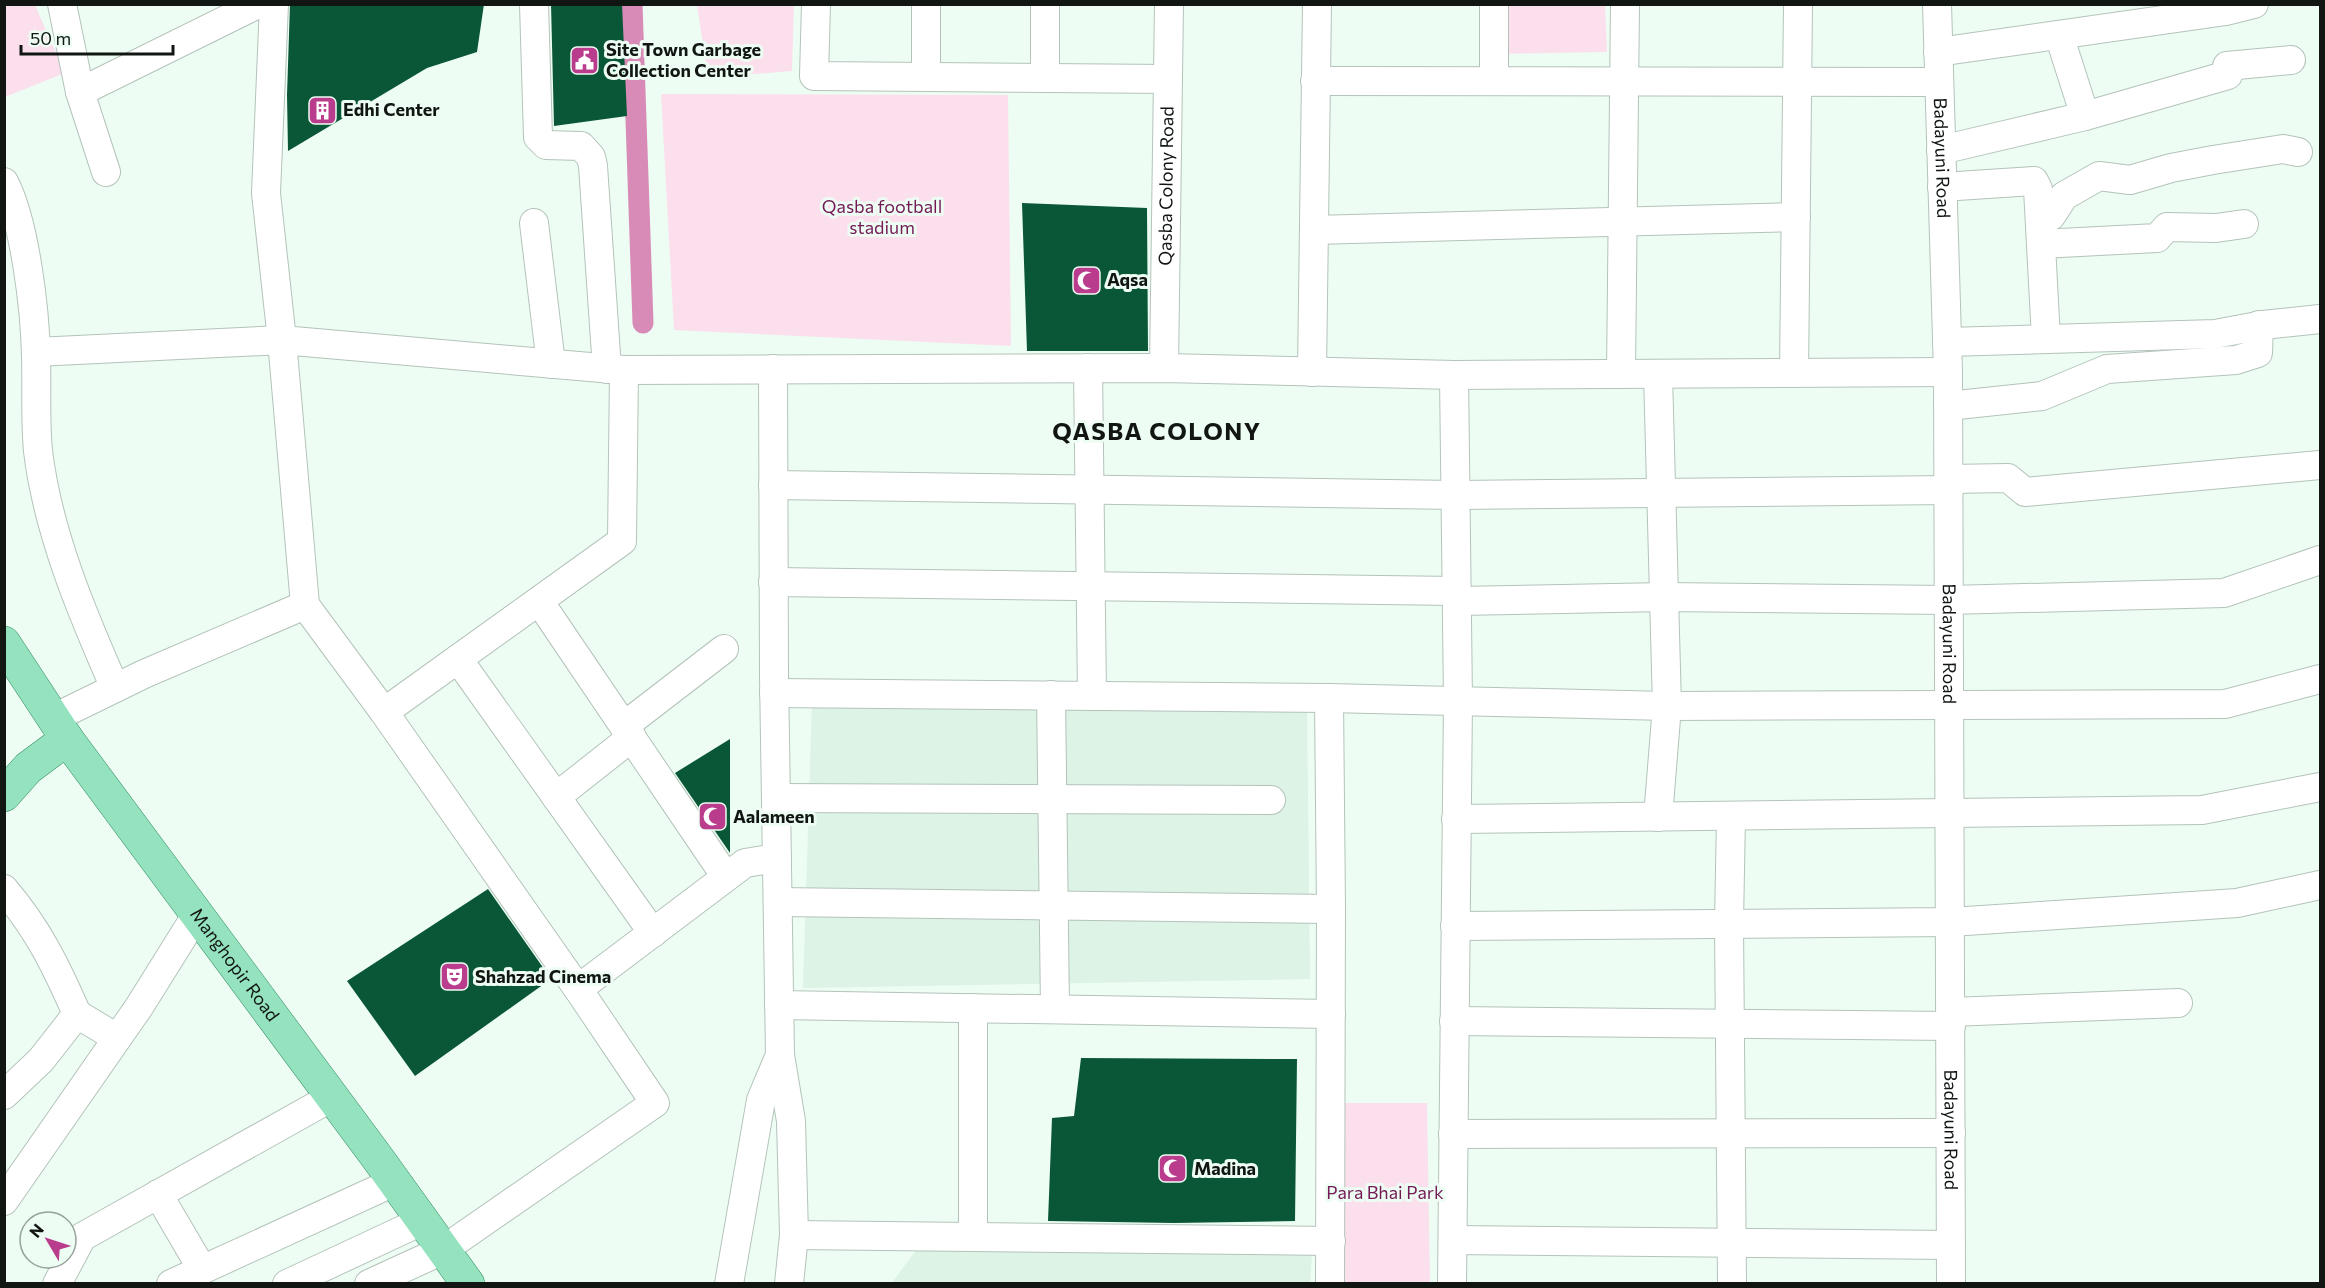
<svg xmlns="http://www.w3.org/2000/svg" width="2325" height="1288" font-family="Commissioner,sans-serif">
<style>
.built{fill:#dcf3e6}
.green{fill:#fbdfed}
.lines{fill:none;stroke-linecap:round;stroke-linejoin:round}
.canal{stroke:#d88bb6;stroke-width:21}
.building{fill:#0a5738}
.minor-casing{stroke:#b4c3ba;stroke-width:30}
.major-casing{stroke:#388e66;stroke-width:34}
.minor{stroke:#fff;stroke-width:28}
.major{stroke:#94e2be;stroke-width:33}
.labels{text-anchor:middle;stroke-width:6;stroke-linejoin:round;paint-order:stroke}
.poi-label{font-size:18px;font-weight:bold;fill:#111613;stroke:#edfdf3;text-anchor:start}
.street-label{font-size:18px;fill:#111613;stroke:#edfdf3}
.park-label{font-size:18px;fill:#731955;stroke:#edfdf3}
.district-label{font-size:24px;font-weight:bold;letter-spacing:1.5px;fill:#111613;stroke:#edfdf3}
</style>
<rect width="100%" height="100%" fill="#edfdf3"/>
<path class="built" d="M812,702L1307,706L1310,979L803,988Z
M917,1249L1312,1255L1310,1283L891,1284Z"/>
<path class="green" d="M5,5H35L65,73L5,97Z
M697,5H794L792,71L708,78Z
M1500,5H1605L1607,52L1498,54Z
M661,94L1008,95L1011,346L674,330Z
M1341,1103H1427L1430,1283H1343Z"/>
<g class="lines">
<path class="canal" d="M632,4L643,323"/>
</g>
<path class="building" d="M290,4H484L477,52L427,68L288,151L287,95Z
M551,4H622L627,116L554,126Z
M1022,203L1147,208L1148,351H1027Z
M730,739V853L675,773Z
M488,889L551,979L415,1076L347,981Z
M1081,1058L1297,1059L1295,1221L1174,1223L1048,1221L1052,1118L1074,1116Z"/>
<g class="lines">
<defs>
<g id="minor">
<path d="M62,4L80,92L106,172"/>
<path d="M274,4L266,193L282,340L305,605L384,712L578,989L655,1103L443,1250L369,1284"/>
<path d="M534,4L538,137L546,145L581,146L591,157L593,166L607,369"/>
<path d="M816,4L814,76L1168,79"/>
<path d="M926,4V77"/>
<path id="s1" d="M1937,4L1948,372L1951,1284"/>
<path d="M2059,35L2085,116"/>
<path d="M1938,52L2226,11L2254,4"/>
<path d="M1045,78V4"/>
<path d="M1315,81L1939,82"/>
<path d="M1494,81V4"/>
<path d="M80,92L258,4"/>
<path d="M1941,150L2085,116L2228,75L2227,66L2291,60"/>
<path d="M4,182C25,222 35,310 36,356C37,387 35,420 38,451C48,533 82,613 115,688"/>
<path d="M1942,187L2034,181L2038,189L2046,339"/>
<path d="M2040,219L2051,216L2064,196L2099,176L2130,180L2171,168L2213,160L2283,149L2298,152"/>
<path d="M534,223L551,364"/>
<path d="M1314,230L1796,217"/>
<path d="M2041,244L2157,238L2167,227L2216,228L2244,224"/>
<path d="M1947,342L2215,334L2263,325L2320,319"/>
<path d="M36,352L282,340L624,370L1164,368L1454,375L1948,372"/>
<path d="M1088,368L1092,696"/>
<path id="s2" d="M1164,368L1169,4"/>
<path d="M773,369L774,676L780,1055L791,1121L794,1235L789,1284"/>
<path d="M1312,372L1317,4"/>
<path d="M1794,373L1798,4"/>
<path d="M1621,374L1625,4"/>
<path d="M1658,374L1667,706L1658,817"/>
<path d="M1948,406L2042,396L2107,369L2236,360L2258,353L2259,325"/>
<path d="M1949,479L2008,478L2025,492L2320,465"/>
<path d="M773,485L1456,495L1949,490"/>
<path d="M773,582L1456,591"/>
<path d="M539,601L726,877"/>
<path d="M1457,601L1664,597L1949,600L2224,593L2320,560"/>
<path d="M458,659L653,933"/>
<path d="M774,693L1329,698L1667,706L2225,704L2320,679"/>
<path d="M1051,695L1055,1009"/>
<path d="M1329,698L1331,909L1330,1284"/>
<path d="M384,712L622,541L624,370"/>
<path d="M54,718L144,674L305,605"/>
<path d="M624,726L724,649"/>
<path d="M556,797L632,737"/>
<path d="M776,798L1271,800"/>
<path d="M1731,816L1729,923L1732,1284"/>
<path d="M1456,819L2202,810L2320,787"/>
<path d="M4,889C38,929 56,966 77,1014L41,1060L4,1095"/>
<path d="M778,902L1331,909"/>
<path d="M1455,926L1951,922L2237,903L2320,885"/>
<path d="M578,989L745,863L777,858"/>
<path d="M779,1005L1331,1014"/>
<path d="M973,1008V1237"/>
<path d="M1951,1012L2178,1003"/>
<path d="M77,1014L117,1038"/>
<path d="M1454,1021L1951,1026"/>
<path d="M1453,1134L1951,1133"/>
<path d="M158,1194L202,1269"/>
<path d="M4,1201L139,1007L197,914"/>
<path d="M794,1235L1331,1241"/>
<path d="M1453,1240L1951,1245"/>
<path d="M57,1284L82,1237L332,1097"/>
<path d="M171,1284L394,1182"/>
<path d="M287,1284L422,1221"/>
<path d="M729,1284L761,1100L780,1055"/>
<path d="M1452,1284L1458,701L1454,375"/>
</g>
<g id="major">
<path id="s3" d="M4,643L67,739L379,1160L468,1284"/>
<path d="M4,795L28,768L67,739"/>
</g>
</defs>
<use href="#minor" class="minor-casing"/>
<use href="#major" class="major-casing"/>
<use href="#minor" class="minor"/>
<use href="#major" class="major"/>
</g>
<defs>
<symbol id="civic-square" viewBox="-11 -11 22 22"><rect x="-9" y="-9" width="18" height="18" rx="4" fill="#ba3d8d" stroke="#edfdf3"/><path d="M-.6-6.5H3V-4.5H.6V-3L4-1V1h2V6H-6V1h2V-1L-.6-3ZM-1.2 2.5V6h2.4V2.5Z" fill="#fff"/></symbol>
<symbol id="building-square" viewBox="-11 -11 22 22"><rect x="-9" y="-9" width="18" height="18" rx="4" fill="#ba3d8d" stroke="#edfdf3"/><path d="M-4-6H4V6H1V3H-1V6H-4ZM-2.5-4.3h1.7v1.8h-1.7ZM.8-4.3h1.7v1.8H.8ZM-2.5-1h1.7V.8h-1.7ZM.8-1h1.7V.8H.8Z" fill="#fff"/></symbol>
<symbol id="mosque-square" viewBox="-11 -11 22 22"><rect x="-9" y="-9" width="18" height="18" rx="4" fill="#ba3d8d" stroke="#edfdf3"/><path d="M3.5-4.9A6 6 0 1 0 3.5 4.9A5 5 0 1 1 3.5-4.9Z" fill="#fff"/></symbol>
<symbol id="theatre-square" viewBox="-11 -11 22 22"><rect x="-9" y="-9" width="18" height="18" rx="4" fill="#ba3d8d" stroke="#edfdf3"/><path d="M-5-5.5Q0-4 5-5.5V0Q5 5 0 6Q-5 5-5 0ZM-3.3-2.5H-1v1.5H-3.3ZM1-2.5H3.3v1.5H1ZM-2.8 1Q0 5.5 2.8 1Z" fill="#fff"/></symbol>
</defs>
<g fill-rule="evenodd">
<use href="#civic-square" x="568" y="44" width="33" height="33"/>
<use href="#building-square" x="306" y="94" width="33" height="33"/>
<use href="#mosque-square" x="1070" y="264" width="33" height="33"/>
<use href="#mosque-square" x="696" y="800" width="33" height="33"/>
<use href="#theatre-square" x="438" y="960" width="33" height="33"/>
<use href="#mosque-square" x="1156" y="1152" width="33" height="33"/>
</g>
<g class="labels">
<g class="poi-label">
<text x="606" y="56">Site Town Garbage<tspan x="606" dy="21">Collection Center</tspan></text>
<text x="343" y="116">Edhi Center</text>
<text x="1107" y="286">Aqsa</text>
<text x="733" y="823">Aalameen</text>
<text x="475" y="983">Shahzad Cinema</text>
<text x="1194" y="1175">Madina</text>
</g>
<g class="street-label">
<text dy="6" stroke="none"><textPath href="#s1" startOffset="154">Badayuni Road</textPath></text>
<text dy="6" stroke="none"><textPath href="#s2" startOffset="182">Qasba Colony Road</textPath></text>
<text dy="6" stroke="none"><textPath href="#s1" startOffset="640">Badayuni Road</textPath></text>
<text dy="6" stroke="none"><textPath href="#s3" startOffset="396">Manghopir Road</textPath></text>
<text dy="6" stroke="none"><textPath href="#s1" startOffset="1126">Badayuni Road</textPath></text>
</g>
<g class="park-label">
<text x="882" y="213">Qasba football<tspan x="882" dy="21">stadium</tspan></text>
<text x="1385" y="1199">Para Bhai Park</text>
</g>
<g class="district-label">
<text x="1157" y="440">QASBA COLONY</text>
</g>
</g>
<rect width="2325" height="1288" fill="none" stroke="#111613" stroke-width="12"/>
<g transform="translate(48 1240) rotate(309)"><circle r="28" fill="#edfdf3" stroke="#95a199" stroke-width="1.5"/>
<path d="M0-4.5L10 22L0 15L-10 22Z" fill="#ba3d8d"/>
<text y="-9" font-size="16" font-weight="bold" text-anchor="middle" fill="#111613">N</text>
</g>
<path d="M21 45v9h152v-9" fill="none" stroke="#111613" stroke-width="3"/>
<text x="30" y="45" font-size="18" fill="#111613" stroke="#edfdf3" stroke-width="4.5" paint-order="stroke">50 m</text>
</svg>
